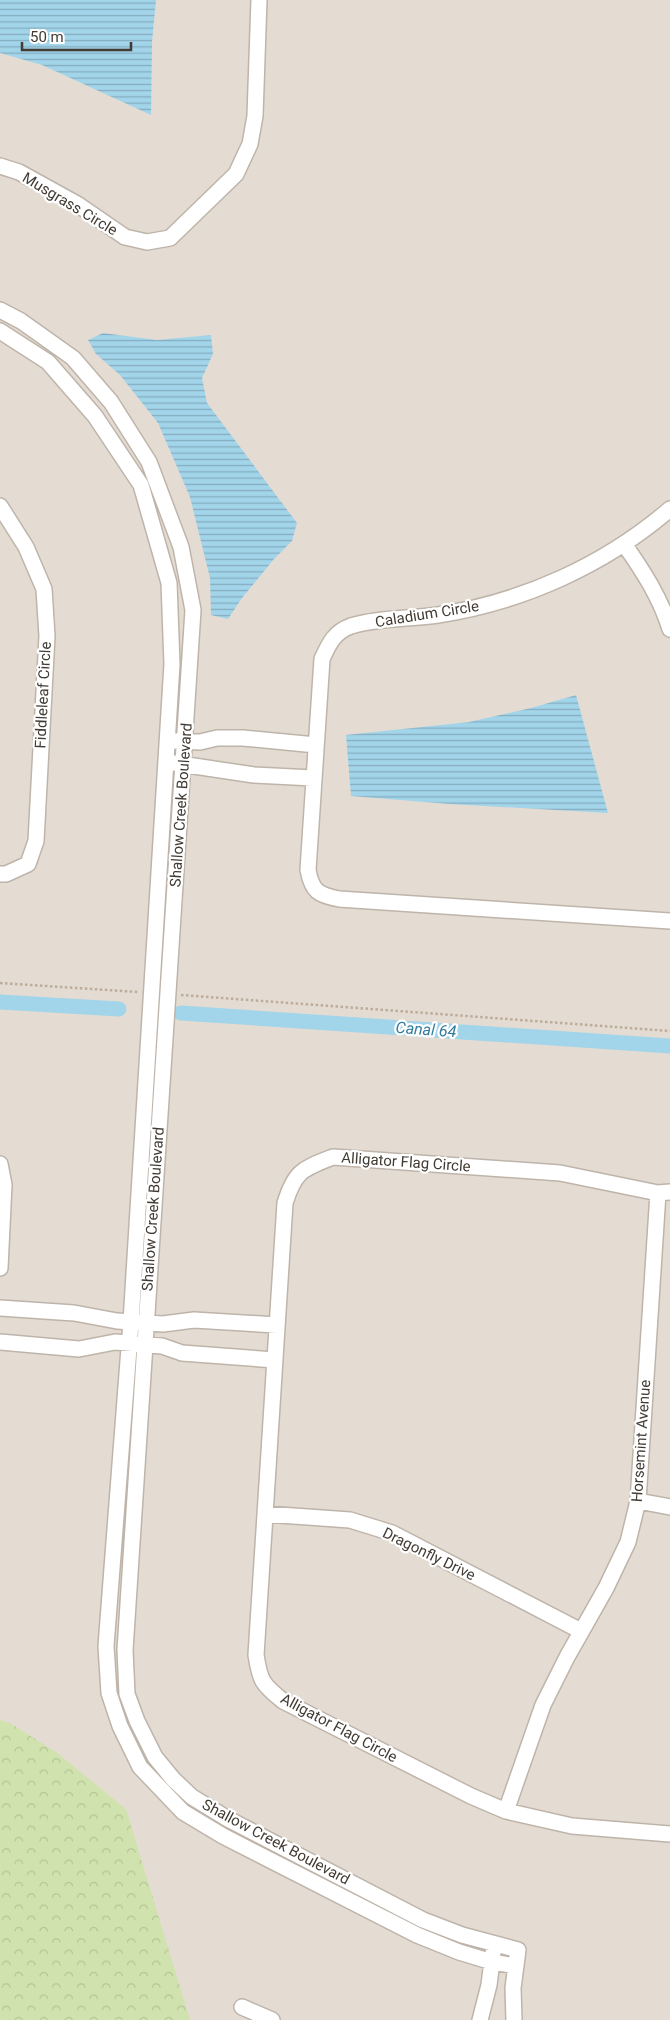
<svg xmlns="http://www.w3.org/2000/svg" width="670" height="2020" font-family="Roboto,sans-serif">
<style>
.residential{fill:#e4dcd2}
.forest{fill:url(#forest-crowns)}
.water{fill:url(#water-rules)}
.lines{fill:none;stroke-linecap:round;stroke-linejoin:round}
.canal{stroke:#a2d4ea;stroke-width:15}
.minor-casing{stroke:#beb4aa;stroke-width:18}
.path{stroke:#bcac99;stroke-width:2.5;stroke-dasharray:2.5 2.5;stroke-linecap:butt}
.minor{stroke:#fff;stroke-width:15}
.labels{text-anchor:middle;stroke-width:4.5;stroke-linejoin:round;paint-order:stroke}
.street-label{font-size:15px;fill:#423b34;stroke:#fff}
.water-label{font-size:16px;font-style:italic;fill:#337c9e;stroke:#fff}
</style>
<defs>
<pattern id="forest-crowns" width="20" height="18" patternUnits="userSpaceOnUse" patternTransform="scale(1.25)"><rect width="20" height="18" fill="#d0e3ae"/><path d="M2 6a3 3 0 1 1 6 0M12 15a3 3 0 1 1 6 0" fill="none" stroke="#b4c496"/></pattern>
<pattern id="water-rules" width="6" height="5" patternUnits="userSpaceOnUse" patternTransform="scale(1.25)"><rect width="6" height="5" fill="#a2d4ea"/><path d="M0 2.5h6" fill="none" stroke="#86adbe"/></pattern>
</defs>
<rect width="100%" height="100%" fill="#f0ebe3"/>
<path class="residential" d="M0,0H670V2020H0Z"/>
<path class="forest" d="M0,1720L10,1723L56,1752L126,1809L190,2020H0Z"/>
<path class="water" d="M0,0H156L152,42L151,115L42,65L0,53Z
M103,333L157,340L211,335L213,354L202,378L207,403L297,523L292,541L274,559L242,598L228,619L211,615L210,578L190,497L158,423L120,375L96,354L88,340Z
M576,695L608,813L449,804L351,796L346,735L469,722L531,708Z"/>
<g class="lines">
<path class="canal" d="M0,1002L119,1009
M181,1013L670,1046"/>
<defs>
<path id="minor" d="M0,166L19,172L77,204L125,237L147,242L170,238L236,174L250,144L255,116L259,0
M0,310L21,321L73,358L111,402L149,462L181,547L193,610L125,1650L127,1694L137,1721L155,1757L173,1779L192,1797L228,1819L423,1920L462,1935L518,1950L513,1988L514,2020
M0,331L48,362L95,416L141,485L169,583L172,664L131,1322L106,1646L109,1693L120,1726L140,1767L183,1812L223,1836L417,1935L459,1952L492,1962L516,1966
M0,506L26,547L44,589L47,636L36,841L28,864L6,874H0
M670,509C605,565 523,602 438,615C411,619 376,618 351,626C334,632 329,644 322,659L308,870C312,892 319,895 339,899L670,921
M624,544C643,571 660,597 670,629
M176,741L200,742L217,738H243L316,745
M174,763L254,775L313,778
M0,1164L4,1185L0,1268
M670,1192L658,1193L560,1173L333,1157C302,1169 295,1171 285,1203L256,1655C260,1681 262,1684 283,1701L471,1796L506,1811L572,1826L670,1834
M0,1308L74,1313L117,1321L163,1324L194,1320L277,1325
M0,1342L79,1349L115,1342L162,1346L182,1353L275,1360
M638,1501L670,1507
M265,1514L350,1520L392,1533L581,1631
M506,1811L543,1705L567,1657L606,1588L628,1542L638,1501L658,1193
M242,2007L272,2020
M480,2020L489,1985L493,1953"/>
</defs>
<use href="#minor" class="minor-casing"/>
<path class="path" d="M0,983L138,992
M181,995L670,1031"/>
<use href="#minor" class="minor"/>
</g>
<g class="labels">
<g class="street-label">
<text transform="translate(70 204) rotate(31)" y="5">Musgrass Circle</text>
<text transform="translate(427 614) rotate(-9)" y="5">Caladium Circle</text>
<text transform="translate(43 695) rotate(-87)" y="5">Fiddleleaf Circle</text>
<text transform="translate(181 805) rotate(-86)" y="5">Shallow Creek Boulevard</text>
<text transform="translate(406 1162) rotate(4)" y="5">Alligator Flag Circle</text>
<text transform="translate(153 1209) rotate(-86)" y="5">Shallow Creek Boulevard</text>
<text transform="translate(641 1441) rotate(-86)" y="5">Horsemint Avenue</text>
<text transform="translate(429 1554) rotate(26)" y="5">Dragonfly Drive</text>
<text transform="translate(339 1728) rotate(28)" y="5">Alligator Flag Circle</text>
<text transform="translate(276 1842) rotate(28)" y="5">Shallow Creek Boulevard</text>
</g>
<g class="water-label">
<text transform="translate(426 1029) rotate(4)" y="6">Canal 64</text>
</g>
</g>
<path d="M22 42v8h109v-8" fill="none" stroke="#423b34" stroke-width="2.5"/>
<text x="30" y="42" font-size="15" fill="#423b34" stroke="#ffffff" stroke-width="4" paint-order="stroke">50 m</text>
</svg>
